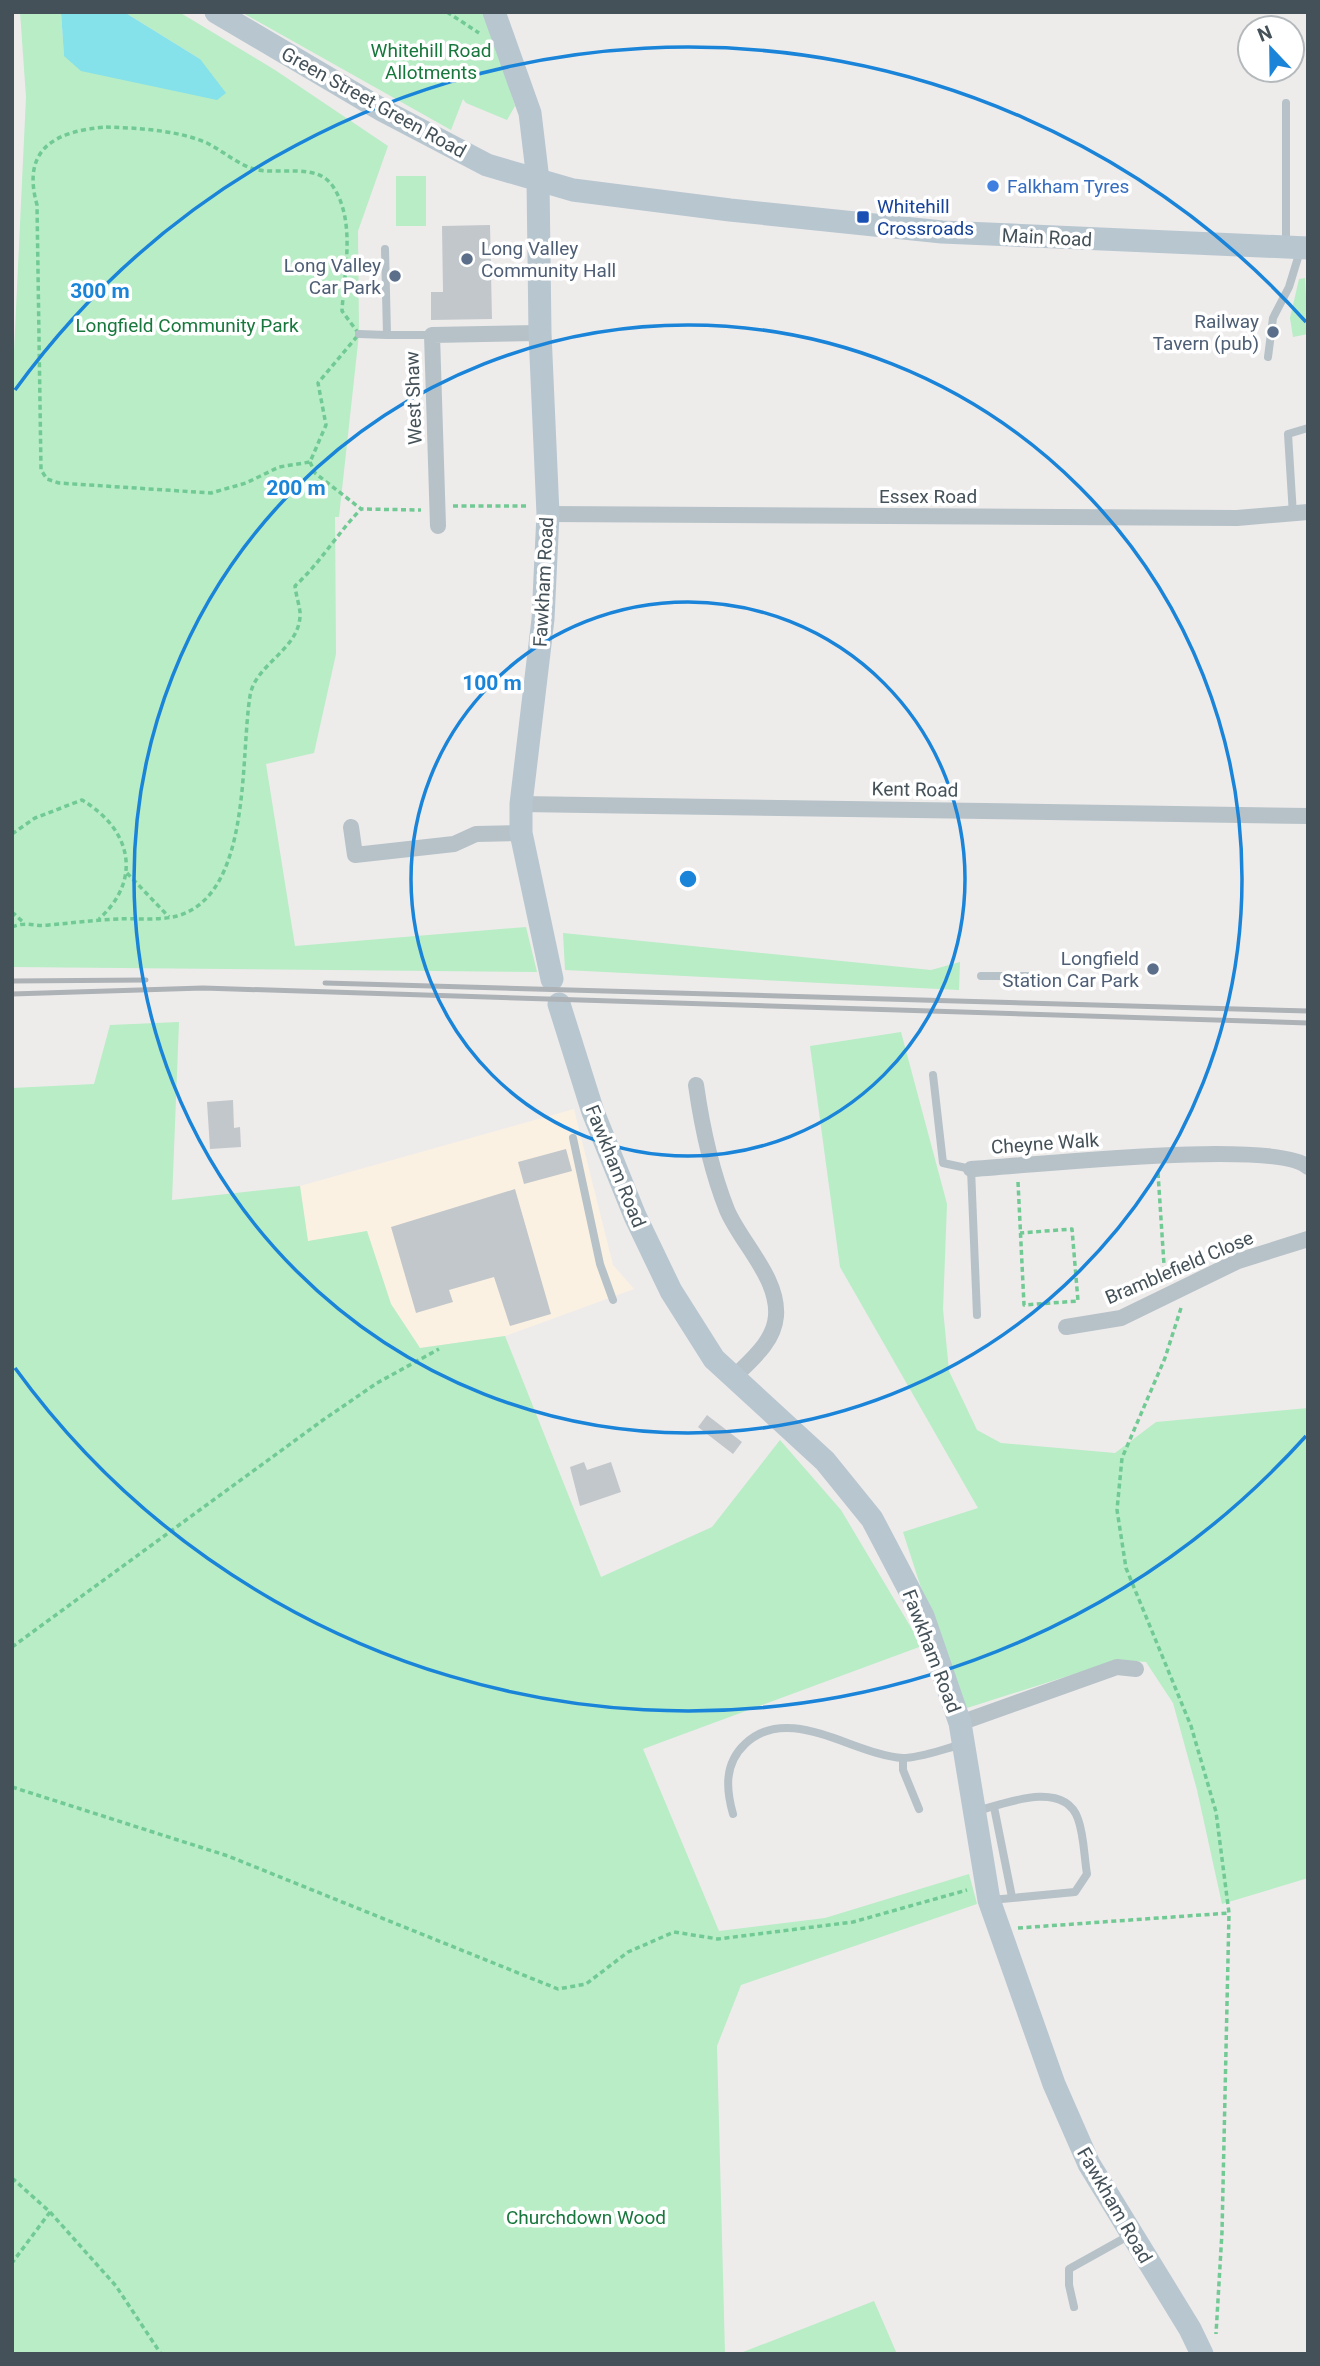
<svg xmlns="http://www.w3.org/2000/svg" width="1320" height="2366" font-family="Roboto,sans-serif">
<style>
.commercial{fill:#fbf1e2}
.green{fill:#b8edc6}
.water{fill:#85e1ea}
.building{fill:#c2c7cb}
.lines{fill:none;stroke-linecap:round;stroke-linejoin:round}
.path{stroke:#71ca94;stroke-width:3.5;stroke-dasharray:5 3.5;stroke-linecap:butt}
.lane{stroke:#b6c2c8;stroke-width:8}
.street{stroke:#b6c2c8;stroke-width:16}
.secondary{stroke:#b8c6d0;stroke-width:23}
.rail{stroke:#adb2b6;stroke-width:5}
.ring{fill:none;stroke:#1a84d9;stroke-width:3.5}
.shop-dot{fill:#3f7fe0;stroke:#fff;stroke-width:2.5}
.transit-dot{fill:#1a4fb4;stroke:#fff;stroke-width:2.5}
.service-dot{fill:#5c6f8a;stroke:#fff;stroke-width:2.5}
.labels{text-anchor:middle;stroke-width:7;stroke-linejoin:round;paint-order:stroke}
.park-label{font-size:19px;fill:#17773c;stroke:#fff}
.street-label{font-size:19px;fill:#445158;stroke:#fff}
.shop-label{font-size:19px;fill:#366cbe;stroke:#fff;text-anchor:start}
.transit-label{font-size:19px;fill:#164399;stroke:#fff;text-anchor:start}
.service-label{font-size:19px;fill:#4e5e75;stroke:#fff;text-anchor:end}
.centre{fill:#1a84d9;stroke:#fff;stroke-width:3.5}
.ring-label{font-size:21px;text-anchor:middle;font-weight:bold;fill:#1a84d9;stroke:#fff;stroke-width:7;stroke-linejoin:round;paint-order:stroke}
</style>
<rect width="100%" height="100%" fill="#eeebeb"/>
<path class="commercial" d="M574,1109L613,1265L634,1289L505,1336L420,1348L391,1304L367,1231L308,1242L300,1186Z"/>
<path class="green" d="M20,12H61L64,56L200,59L124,12H179L275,70L388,146L358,231L359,334L339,517H335L336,654L314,753L266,764L295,946L526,927L537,972L12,967V394L26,97Z
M241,12H487L515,106L507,120L466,103L463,99L451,130Z
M396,176H426V226H396Z
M1305,278L1308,334L1293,337L1290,318L1299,279Z
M563,933L931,970L960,962L959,990L565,970Z
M179,1022L172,1200L300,1186L308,1241L367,1231L391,1304L420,1348L505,1336L601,1577L712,1527L780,1440L841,1510L922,1646L643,1749L719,1931L825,1918L969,1874L977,1904L741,1985L717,2046L725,2354H12V1088L94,1084L110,1025Z
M901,1032L947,1204L943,1309L949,1371L977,1430L1001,1443L1115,1453L1156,1422L1308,1408V1878L1222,1904L1197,1790L1173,1703L1146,1662L1118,1660L967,1708L947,1668L903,1532L978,1508L840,1267L810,1046Z
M874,2301L897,2354H738Z"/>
<path class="water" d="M61,12H124L200,59L226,93L217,100L81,71L64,56Z"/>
<path class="building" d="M490,225L492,319L431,320V292H443L442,226Z
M233,1100L234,1128L240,1127L241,1147L210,1149L207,1102Z
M566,1149L572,1171L524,1184L518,1162Z
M515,1189L551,1314L510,1326L494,1277L449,1290L453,1302L416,1313L391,1227Z
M707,1415L742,1442L733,1454L698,1427Z
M584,1462L587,1470L611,1462L621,1492L580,1506L570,1467Z"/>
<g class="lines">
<path class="path" d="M447,12L479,33
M106,127C138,128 177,130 207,143C223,151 237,164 254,169C279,176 318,161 334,188C356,223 344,273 342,311L359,334L318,383L326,425L310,462L279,467L246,483L211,493L59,483L47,479L41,470L37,205C21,148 56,131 106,127Z
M310,462L315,473L361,509L421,510
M453,506H529
M12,834L35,818L82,800C131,829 143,879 99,919
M127,873L169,917
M12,912L23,922
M12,927C26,921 35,927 49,925C72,923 94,920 118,919C136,918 159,921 177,916C252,895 240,759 250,696C255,663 302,649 300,612C299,604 296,595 295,586C320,563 337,534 361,509
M1158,1173L1165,1280
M1018,1182L1024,1305L1078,1301L1072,1229L1020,1233
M1181,1308L1165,1358L1122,1458L1117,1510L1126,1568L1191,1726L1216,1812L1229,1913L1222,2232L1216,2334
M12,1647L323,1420L377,1383L439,1349
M12,1787L228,1856L558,1989L586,1984L628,1952L674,1932L718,1939L853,1922L967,1890
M1018,1928L1229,1913
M12,2178L50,2212L12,2263
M50,2212L116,2286L161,2354"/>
<path class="lane" d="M1286,244V103
M385,249L387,335H432
M359,334L387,335
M1268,357L1273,318L1289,287L1300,251
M1293,515L1288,434L1308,428
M981,976H1028
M933,1075L943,1163L971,1169L977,1315
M573,1138L600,1264L613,1300
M903,1758V1770L919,1809
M994,1807L1012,1897
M977,1811C1003,1804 1064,1779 1078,1819C1084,1835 1084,1856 1087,1874L1075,1892L991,1900
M733,1814C726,1789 724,1764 745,1744C789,1702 853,1755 903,1758C920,1758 943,1749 960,1745
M1074,2307L1069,2285V2269L1130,2235"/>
<path class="street" d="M548,514L1237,518L1308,512
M438,526L432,335L540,333
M521,804L1308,816
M351,827L355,855L454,844L476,834L521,833
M696,1085C702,1127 711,1170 727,1210C741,1243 779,1278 776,1316C774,1342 751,1360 734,1377
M971,1169C1027,1166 1275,1138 1308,1167
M1066,1327L1121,1318L1238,1261L1308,1239
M960,1723L1117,1667L1136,1669"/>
<path class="secondary" d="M216,12L382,110L487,165L573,190L730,210L942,232L1308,248
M494,12L530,113L538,180L540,333L548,514L543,619L521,804V833L552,979
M559,1004L593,1112L635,1216L671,1291L714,1359L825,1461L872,1519L923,1616L960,1723L989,1900L1054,2084L1089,2164L1190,2329L1202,2354"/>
<path class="rail" d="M12,981L146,980
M325,983L1308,1011
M12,994L203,988L1308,1023"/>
</g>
<g class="ring">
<circle cx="688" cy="879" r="277"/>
<circle cx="688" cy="879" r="554"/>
<path d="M1306 1436A832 832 0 0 1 15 1368M15 390A832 832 0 0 1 1306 322"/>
</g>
<circle class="shop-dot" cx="993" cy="186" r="7"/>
<rect class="transit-dot" x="856" y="210" width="14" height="14" rx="3.5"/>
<g class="service-dot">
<circle cx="467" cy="259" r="7"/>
<circle cx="395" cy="276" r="7"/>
<circle cx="1273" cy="332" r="7"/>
<circle cx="1153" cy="969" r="7"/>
</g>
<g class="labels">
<g class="park-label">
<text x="431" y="57">Whitehill Road<tspan x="431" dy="22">Allotments</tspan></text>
<text x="187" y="332">Longfield Community Park</text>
<text x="586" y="2224">Churchdown Wood</text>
</g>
<g class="street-label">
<text transform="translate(374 102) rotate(29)" y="7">Green Street Green Road</text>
<text transform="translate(1047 237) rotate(3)" y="7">Main Road</text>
<text transform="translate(413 398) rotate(-92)" y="7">West Shaw</text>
<text x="928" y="503">Essex Road</text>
<text transform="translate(543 582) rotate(-87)" y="7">Fawkham Road</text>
<text transform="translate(915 789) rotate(1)" y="7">Kent Road</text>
<text transform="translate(1045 1143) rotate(-4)" y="7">Cheyne Walk</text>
<text transform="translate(616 1166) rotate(68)" y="7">Fawkham Road</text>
<text transform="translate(1179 1267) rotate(-23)" y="7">Bramblefield Close</text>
<text transform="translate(932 1651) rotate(69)" y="7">Fawkham Road</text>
<text transform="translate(1115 2205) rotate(60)" y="7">Fawkham Road</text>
</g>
<g class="shop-label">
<text x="1007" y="193">Falkham Tyres</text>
</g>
<g class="transit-label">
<text x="877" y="213">Whitehill<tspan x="877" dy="22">Crossroads</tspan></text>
</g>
<g class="service-label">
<text x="481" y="255" text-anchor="start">Long Valley<tspan x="481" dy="22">Community Hall</tspan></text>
<text x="381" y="272">Long Valley<tspan x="381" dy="22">Car Park</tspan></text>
<text x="1259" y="328">Railway<tspan x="1259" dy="22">Tavern (pub)</tspan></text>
<text x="1139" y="965">Longfield<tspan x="1139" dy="22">Station Car Park</tspan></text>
</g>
</g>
<circle cx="688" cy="879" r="10" class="centre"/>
<g class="ring-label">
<text x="100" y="298">300 m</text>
<text x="296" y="495">200 m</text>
<text x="492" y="690">100 m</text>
</g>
<rect width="1320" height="2366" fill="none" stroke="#445158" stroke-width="28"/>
<g transform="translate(1271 49) rotate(338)"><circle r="33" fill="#ffffff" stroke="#b4b9bc" stroke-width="2"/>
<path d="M0-5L12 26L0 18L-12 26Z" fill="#1a84d9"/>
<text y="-10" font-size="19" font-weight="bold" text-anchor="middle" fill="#445158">N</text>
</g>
</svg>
